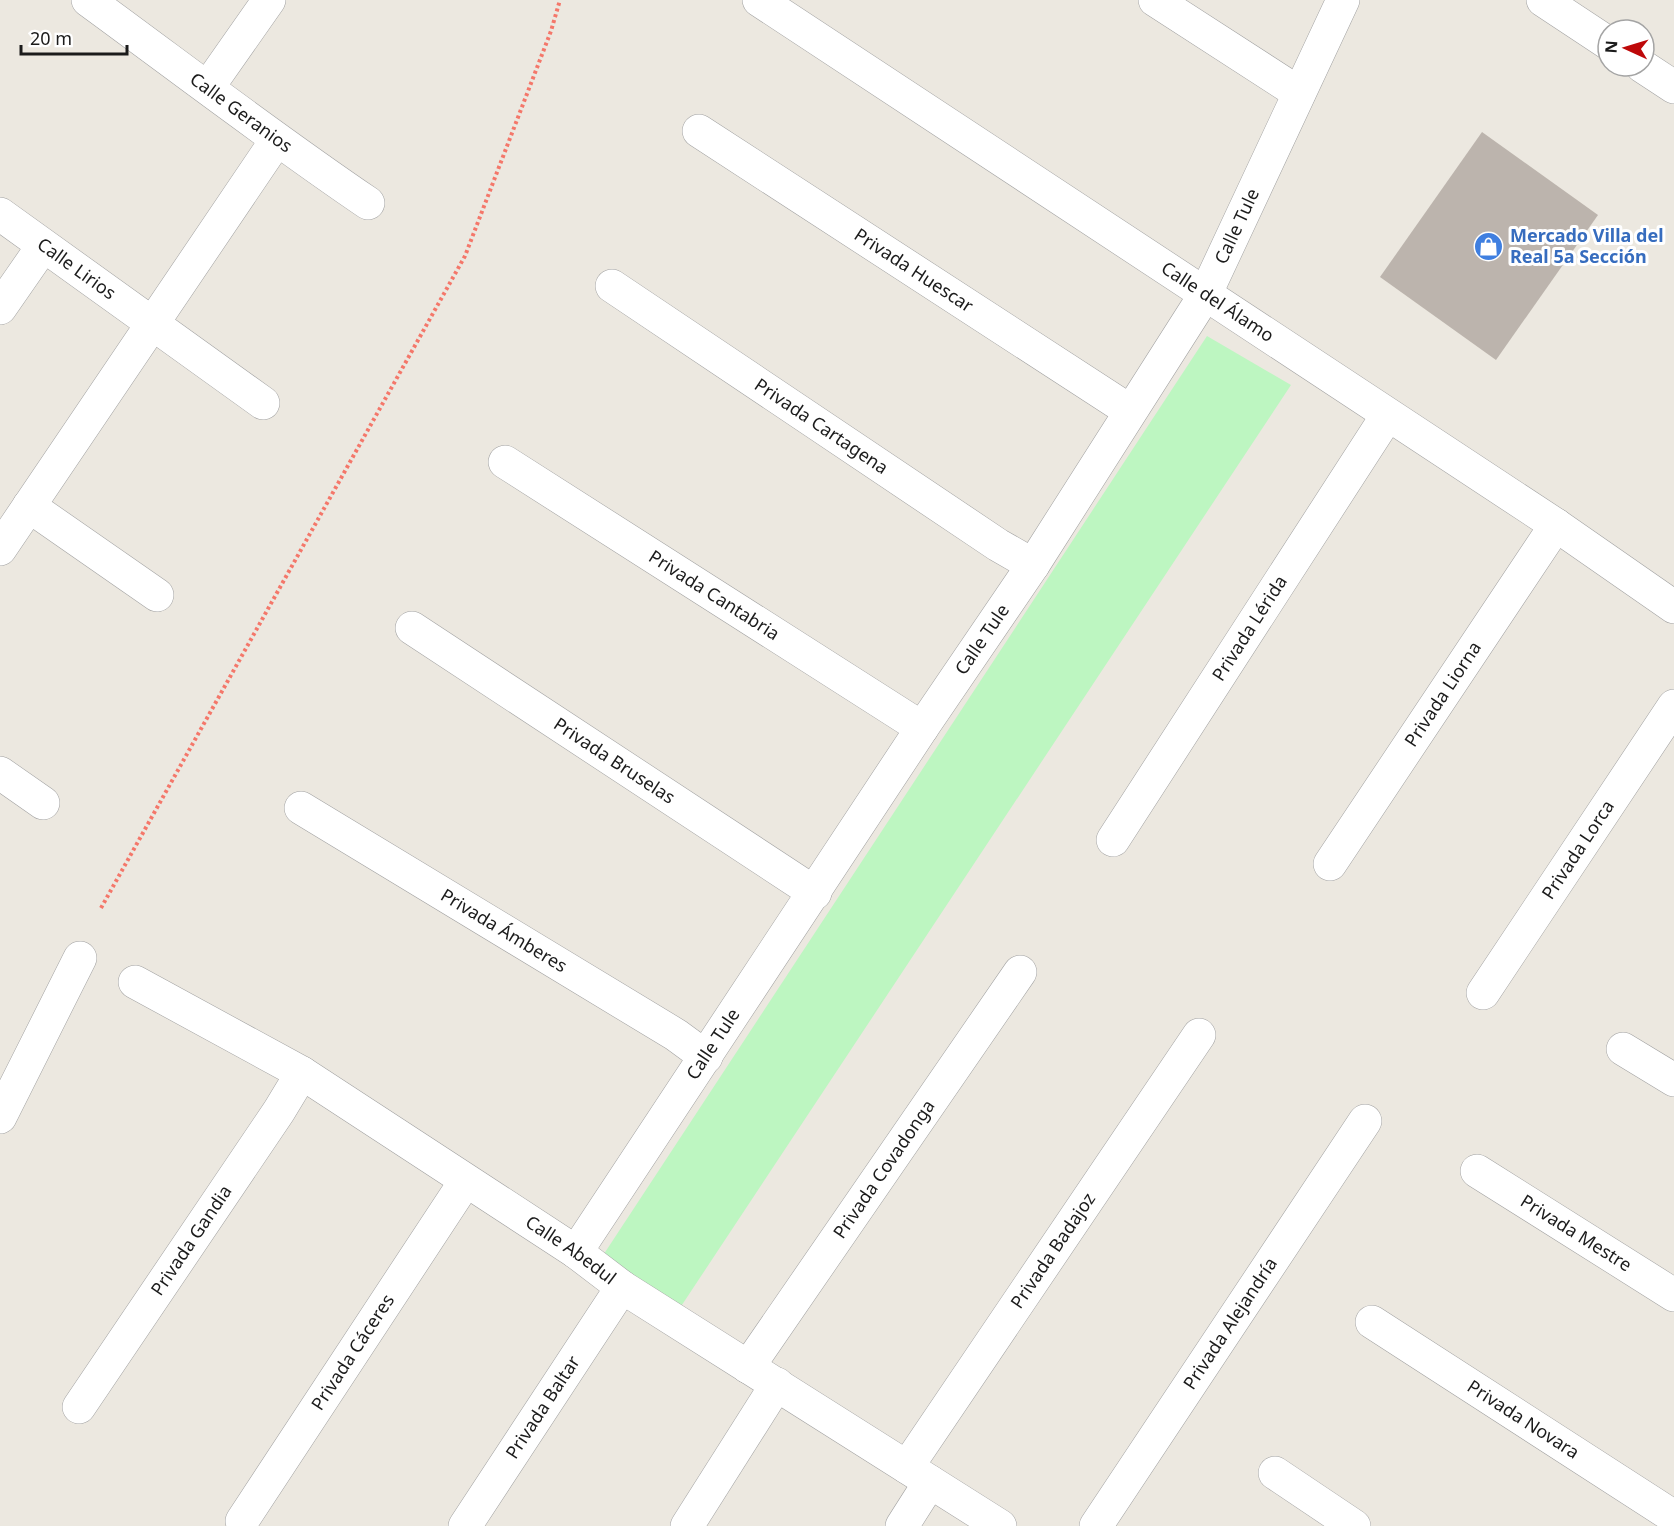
<svg xmlns="http://www.w3.org/2000/svg" width="1674" height="1526" font-family="'Noto Sans',sans-serif">
<style>
.park{fill:#bdf6c1}
.building{fill:#bcb4ad}
.lines{fill:none;stroke-linecap:round;stroke-linejoin:round}
.minor-casing{stroke:#a2a2a2;stroke-width:34}
.path{stroke:#f4776a;stroke-width:4;stroke-dasharray:3 3;stroke-linecap:butt}
.minor{stroke:#fff;stroke-width:33}
.labels{text-anchor:middle;stroke-width:6;stroke-linejoin:round;paint-order:stroke}
.street-label{font-size:18px;fill:#1b1b1b;stroke:#fff}
.shop-label{font-size:18px;font-weight:bold;fill:#366cbe;stroke:#fff;text-anchor:start}
</style>
<rect width="100%" height="100%" fill="#ece8e0"/>
<path class="park" d="M1207,336L1291,385L670,1323L596,1266Z"/>
<path class="building" d="M1482,132L1598,215L1496,360L1380,277Z"/>
<g class="lines">
<defs>
<g id="minor">
<path id="s1" d="M88,0C181,68 272,138 368,203"/>
<path id="s2" d="M759,0L1556,525L1674,607"/>
<path d="M1155,0L1299,93"/>
<path d="M1543,0L1608,43"/>
<path d="M1642,66L1674,87"/>
<path d="M208,87L269,0"/>
<path id="s3" d="M699,131L1130,411"/>
<path id="s4" d="M0,214L263,403"/>
<path id="s5" d="M612,286L998,545L1033,565"/>
<path d="M0,308L43,246"/>
<path id="s6" d="M505,462L922,728"/>
<path d="M29,506L157,595"/>
<path d="M0,549L276,141"/>
<path id="s7" d="M412,628L815,893"/>
<path d="M0,773L43,803"/>
<path id="s8" d="M301,808L676,1035L706,1057"/>
<path id="s9" d="M1113,840L1387,416"/>
<path id="s10" d="M1330,864L1556,525"/>
<path id="s11" d="M135,982L302,1073L576,1252L622,1287L1000,1526"/>
<path id="s12" d="M1483,993L1674,706"/>
<path d="M1623,1049L1674,1080"/>
<path d="M0,1117L80,958"/>
<path id="s13" d="M1477,1171L1674,1295"/>
<path id="s14" d="M576,1252L922,728L1033,565L1205,295L1343,0"/>
<path id="s15" d="M1372,1322L1674,1517"/>
<path id="s16" d="M748,1367L1020,972"/>
<path id="s17" d="M79,1407L279,1111L302,1073"/>
<path id="s18" d="M907,1467L1199,1035"/>
<path d="M1275,1473L1354,1526"/>
<path id="s19" d="M242,1521L465,1182"/>
<path id="s20" d="M465,1526L622,1287"/>
<path d="M687,1526L777,1384"/>
<path d="M902,1526L930,1482"/>
<path id="s21" d="M1096,1526L1365,1121"/>
</g>
</defs>
<use href="#minor" class="minor-casing"/>
<path class="path" d="M101,908L465,256L551,31L560,0"/>
<use href="#minor" class="minor"/>
</g>
<defs>
<symbol id="shop-disc" viewBox="-11 -11 22 22"><circle r="9.5" fill="#3f7fe0" stroke="#fff"/><path d="M-5-2.5h2.3a2.7 3.5 0 0 1 5.4 0H5L5.5 6h-11ZM-1.5-2.5h3a1.5 2.3 0 0 0-3 0Z" fill="#fff"/></symbol>
</defs>
<g fill-rule="evenodd">
<use href="#shop-disc" x="1472" y="230" width="33" height="33"/>
</g>
<g class="labels">
<g class="street-label">
<text dy="6" stroke="none"><textPath href="#s1" startOffset="190">Calle Geranios</textPath></text>
<text dy="6" stroke="none"><textPath href="#s14" startOffset="1221">Calle Tule</textPath></text>
<text dy="6" stroke="none"><textPath href="#s4" startOffset="94">Calle Lirios</textPath></text>
<text dy="6" stroke="none"><textPath href="#s3" startOffset="256">Privada Huescar</textPath></text>
<text dy="6" stroke="none"><textPath href="#s2" startOffset="549">Calle del Álamo</textPath></text>
<text dy="6" stroke="none"><textPath href="#s5" startOffset="252">Privada Cartagena</textPath></text>
<text dy="6" stroke="none"><textPath href="#s6" startOffset="248">Privada Cantabria</textPath></text>
<text dy="6" stroke="none"><textPath href="#s9" startOffset="252">Privada Lérida</textPath></text>
<text dy="6" stroke="none"><textPath href="#s14" startOffset="735">Calle Tule</textPath></text>
<text dy="6" stroke="none"><textPath href="#s10" startOffset="204">Privada Liorna</textPath></text>
<text dy="6" stroke="none"><textPath href="#s7" startOffset="242">Privada Bruselas</textPath></text>
<text dy="6" stroke="none"><textPath href="#s12" startOffset="172">Privada Lorca</textPath></text>
<text dy="6" stroke="none"><textPath href="#s8" startOffset="237">Privada Ámberes</textPath></text>
<text dy="6" stroke="none"><textPath href="#s14" startOffset="249">Calle Tule</textPath></text>
<text dy="6" stroke="none"><textPath href="#s16" startOffset="240">Privada Covadonga</textPath></text>
<text dy="6" stroke="none"><textPath href="#s13" startOffset="117">Privada Mestre</textPath></text>
<text dy="6" stroke="none"><textPath href="#s17" startOffset="201">Privada Gandia</textPath></text>
<text dy="6" stroke="none"><textPath href="#s11" startOffset="512">Calle Abedul</textPath></text>
<text dy="6" stroke="none"><textPath href="#s18" startOffset="261">Privada Badajoz</textPath></text>
<text dy="6" stroke="none"><textPath href="#s21" startOffset="243">Privada Alejandría</textPath></text>
<text dy="6" stroke="none"><textPath href="#s19" startOffset="202">Privada Cáceres</textPath></text>
<text dy="6" stroke="none"><textPath href="#s20" startOffset="142">Privada Baltar</textPath></text>
<text dy="6" stroke="none"><textPath href="#s15" startOffset="180">Privada Novara</textPath></text>
</g>
<g class="shop-label">
<text x="1510" y="242">Mercado Villa del<tspan x="1510" dy="21">Real 5a Sección</tspan></text>
</g>
</g>
<g transform="translate(1626 48) rotate(274)"><circle r="28" fill="#ffffff" stroke="#a4a4a4" stroke-width="1.5"/>
<path d="M0-4.5L10 22L0 15L-10 22Z" fill="#be0809"/>
<text y="-9" font-size="16" font-weight="bold" text-anchor="middle" fill="#1b1b1b">N</text>
</g>
<path d="M21 45v9h106v-9" fill="none" stroke="#1b1b1b" stroke-width="3"/>
<text x="30" y="45" font-size="18" fill="#1b1b1b" stroke="#ffffff" stroke-width="4.5" paint-order="stroke">20 m</text>
</svg>
